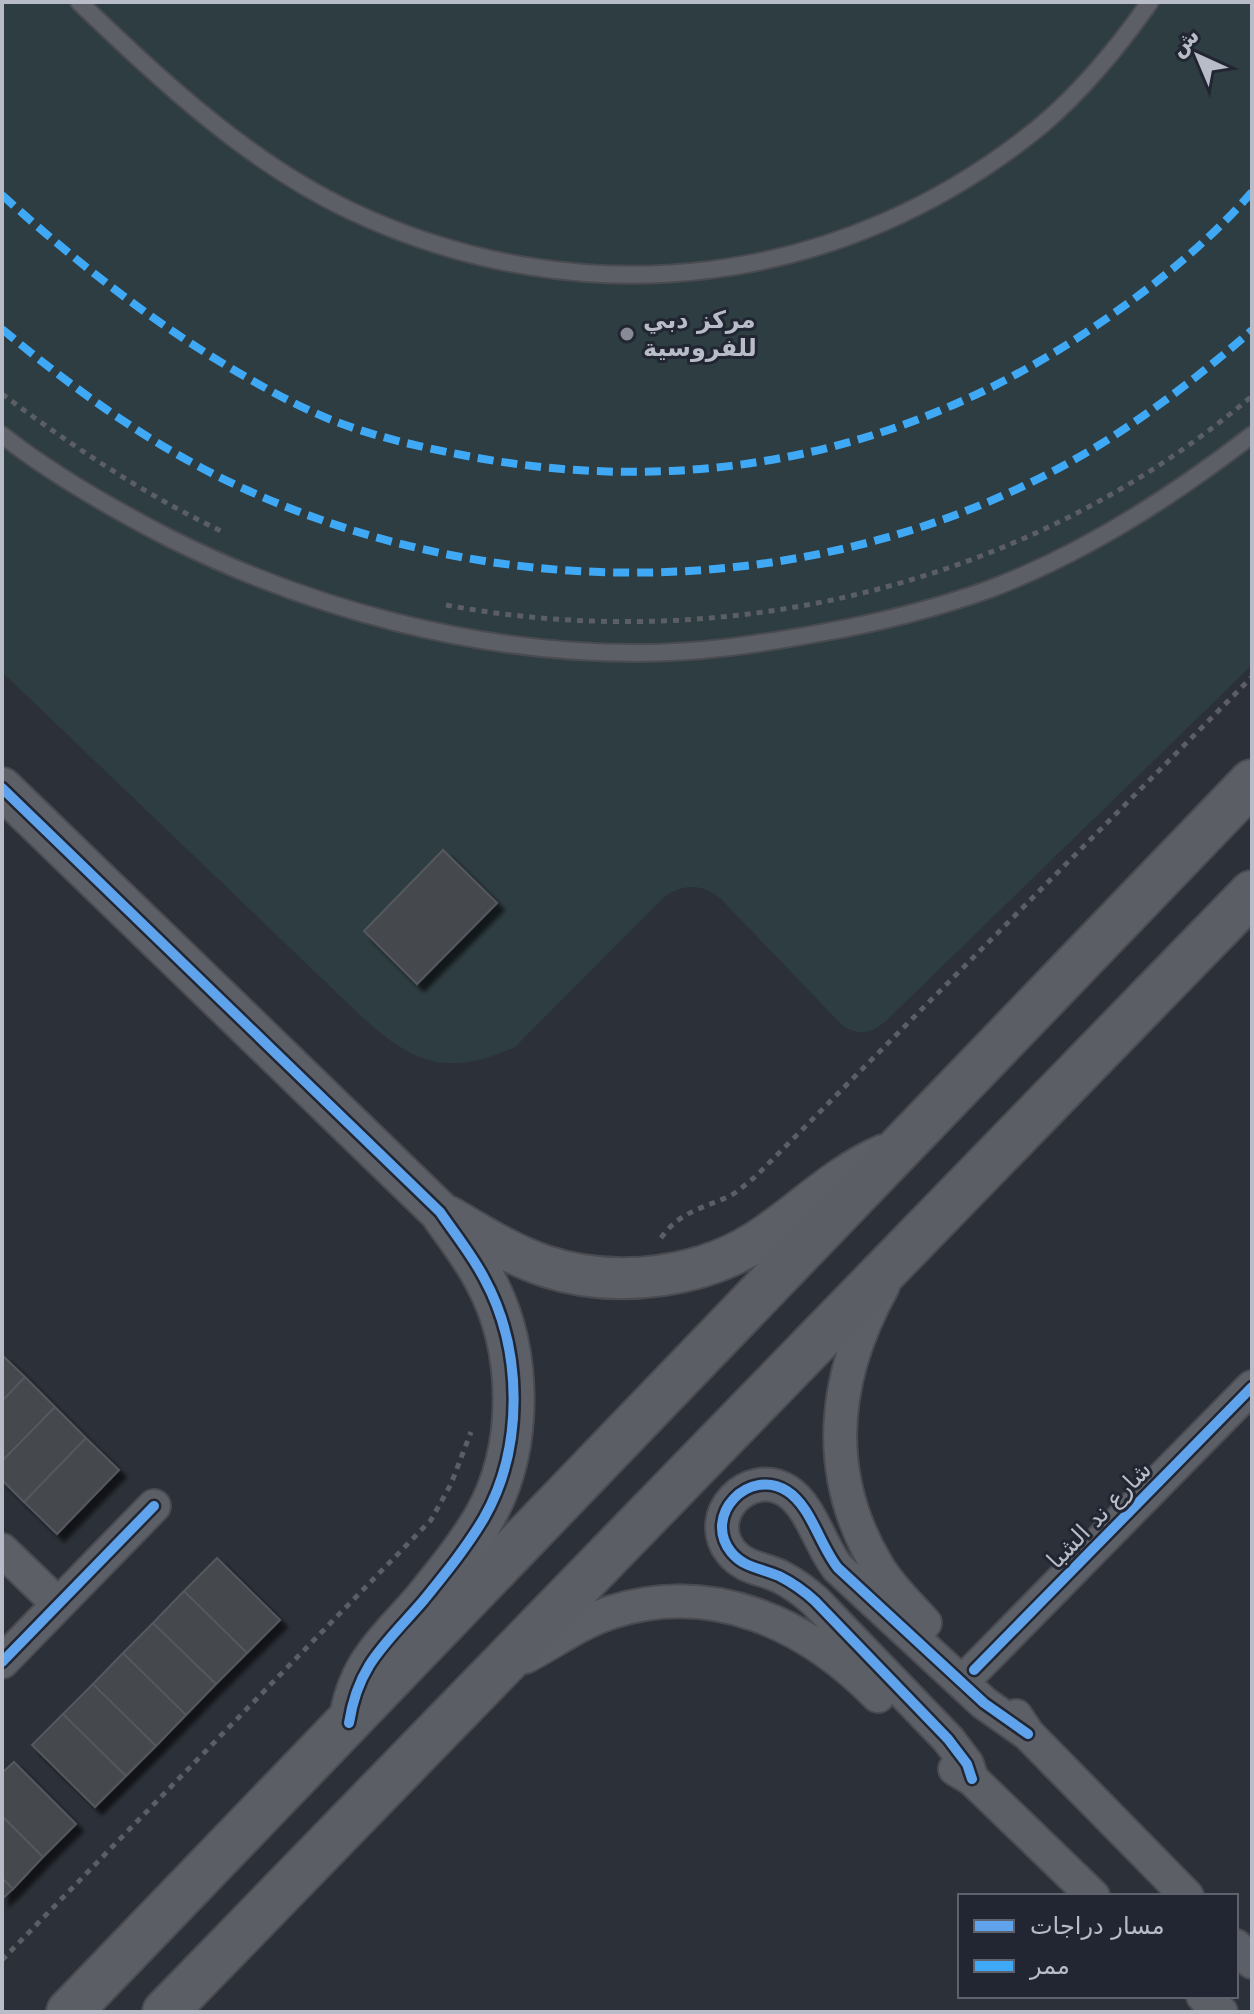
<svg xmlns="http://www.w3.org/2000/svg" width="1254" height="2014" font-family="'DejaVu Sans',Vazirmatn,sans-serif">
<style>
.green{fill:#2e3d41}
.building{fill:#45484e;stroke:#55585f;stroke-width:2;filter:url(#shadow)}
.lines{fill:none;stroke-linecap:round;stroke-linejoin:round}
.service-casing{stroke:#494b51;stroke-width:20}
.minor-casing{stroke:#494b51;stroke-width:36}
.tertiary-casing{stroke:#494b51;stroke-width:44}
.secondary-casing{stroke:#494b51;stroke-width:48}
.path{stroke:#5b5e64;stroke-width:5;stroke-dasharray:6 6;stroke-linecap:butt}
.service{stroke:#5d5f66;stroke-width:16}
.minor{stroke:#5d5f66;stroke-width:32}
.tertiary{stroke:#5d5f66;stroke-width:40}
.secondary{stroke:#5b5e64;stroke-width:44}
.quiet{stroke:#3fa9f5;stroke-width:8;stroke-dasharray:16 8;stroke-linecap:butt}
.cycleway-casing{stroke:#212632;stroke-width:15}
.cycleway{stroke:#60a3ed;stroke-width:10}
.poi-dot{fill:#878b96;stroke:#212632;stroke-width:3}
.labels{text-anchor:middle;stroke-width:6;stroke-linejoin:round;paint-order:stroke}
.poi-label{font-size:24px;font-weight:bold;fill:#b8bcc8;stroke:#212632;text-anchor:start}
.street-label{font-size:24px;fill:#b8bcc8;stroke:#212632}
</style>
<defs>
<filter id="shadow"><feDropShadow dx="7" dy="7" stdDeviation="2" flood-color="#0009"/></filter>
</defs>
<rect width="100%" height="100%" fill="#2c3038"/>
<path class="green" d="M2,2H1252V665L886,1021C871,1033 859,1037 842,1025L720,898C701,883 683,884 664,897L515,1047C446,1078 412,1063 360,1015L2,672Z"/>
<path class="building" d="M443,850L497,903L417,984L364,931Z
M2,1355L25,1377L2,1401Z
M25,1377L55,1407L2,1461V1401Z
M55,1407L86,1438L24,1502L2,1480V1461Z
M86,1438L119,1470L57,1534L24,1502Z
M217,1558L280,1620L247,1653L184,1591Z
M184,1591L247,1653L216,1684L153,1623Z
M153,1623L216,1684L186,1715L123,1653Z
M123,1653L186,1715L156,1746L93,1684Z
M93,1684L156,1746L126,1776L63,1714Z
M63,1714L126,1776L95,1807L32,1745Z
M14,1762L76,1824L43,1857L2,1816V1773Z
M2,1816L43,1857L13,1889L2,1878Z
M2,1878L13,1889L2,1899Z"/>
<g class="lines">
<defs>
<path id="service" d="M79,2C161,80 247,162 351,211C583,320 845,288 1043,124C1084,89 1119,46 1150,2
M2,435C53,475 111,508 169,538C313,610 476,653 638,653C700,653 760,644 820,633C878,623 934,609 990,589C1085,553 1172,497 1252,435"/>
<path id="minor" d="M883,1286C832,1378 822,1474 878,1567C890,1587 909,1605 925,1623
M2,1550L58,1604
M525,1657C554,1642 580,1622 612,1612C714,1580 807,1624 878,1696
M2,1662L154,1506
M974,1670L1252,1387
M1016,1716L1028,1734L1187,1896
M955,1769L972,1779L1093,1896
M972,1779L967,1764L948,1739L815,1601C804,1591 793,1583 779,1576C761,1568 744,1568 731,1552C702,1515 749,1467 787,1491C811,1506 820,1546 838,1568L984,1703L1028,1734
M1236,1946L1252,1962
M1203,1996L1221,2012"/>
<path id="tertiary" d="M2,788L440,1212C455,1234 472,1255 484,1278C523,1349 524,1448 484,1518C467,1547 444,1575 423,1601C386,1644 358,1664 349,1723
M447,1216C479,1234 511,1255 545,1266C617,1290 707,1278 768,1234C807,1207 840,1174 884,1155"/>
<path id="secondary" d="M69,2012L1252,782
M165,2012L1252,893"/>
</defs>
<use href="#service" class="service-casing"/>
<use href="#minor" class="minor-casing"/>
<use href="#tertiary" class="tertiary-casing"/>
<use href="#secondary" class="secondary-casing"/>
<path class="path" d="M2,394C71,445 143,494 221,531
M446,605C729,658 1032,583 1252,396
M661,1238C679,1212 703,1208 730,1196C739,1191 747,1183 755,1177L1252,677
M2,1960L431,1520L451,1484L471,1432"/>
<use href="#service" class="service"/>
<use href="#minor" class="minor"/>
<use href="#tertiary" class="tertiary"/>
<use href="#secondary" class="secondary"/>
<path class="quiet" d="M2,195C76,262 153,323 239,373C270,391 301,408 334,421C373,436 416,446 457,454C680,499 895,459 1085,333C1147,292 1203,248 1252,192
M2,329C77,392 159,451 249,491C521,614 855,599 1109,439C1160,406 1207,370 1252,330"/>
<defs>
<path id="cycleway" d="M2,788L440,1212C455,1234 472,1255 484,1278C523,1349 524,1448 484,1518C467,1547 444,1575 423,1601C386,1644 358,1664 349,1723
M2,1662L154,1506
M974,1670L1252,1387
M972,1779L967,1764L948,1739L815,1601C804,1591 793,1583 779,1576C761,1568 744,1568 731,1552C702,1515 749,1467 787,1491C811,1506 820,1546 838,1568L984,1703L1028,1734"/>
</defs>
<use href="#cycleway" class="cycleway-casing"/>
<use href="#cycleway" class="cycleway"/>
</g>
<circle class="poi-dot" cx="627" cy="334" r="8"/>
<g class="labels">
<g class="poi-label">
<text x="643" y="328">مركز دبي<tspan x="643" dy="28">للفروسية</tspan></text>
</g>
<g class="street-label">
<text transform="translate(1099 1515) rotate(-46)" y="8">شارع ند الشبا</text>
</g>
</g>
<rect width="1254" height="2014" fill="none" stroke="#b8bcc8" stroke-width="8"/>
<rect x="958" y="1894" width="280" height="104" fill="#212632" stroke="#5d626e" stroke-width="2"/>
<rect x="974" y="1920" width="40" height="12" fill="#60a3ed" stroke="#5d626e" stroke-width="2"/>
<text x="1030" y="1934" font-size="24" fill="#b8bcc8">مسار دراجات</text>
<rect x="974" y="1960" width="40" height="12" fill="#3fa9f5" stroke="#5d626e" stroke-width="2"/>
<text x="1030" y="1974" font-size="24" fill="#b8bcc8">ممر</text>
<g transform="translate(1198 56) rotate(316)" stroke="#212632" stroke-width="6" paint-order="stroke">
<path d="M0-6L14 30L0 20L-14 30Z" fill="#b8bcc8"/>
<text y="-12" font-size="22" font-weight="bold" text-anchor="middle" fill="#b8bcc8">ش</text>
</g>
</svg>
